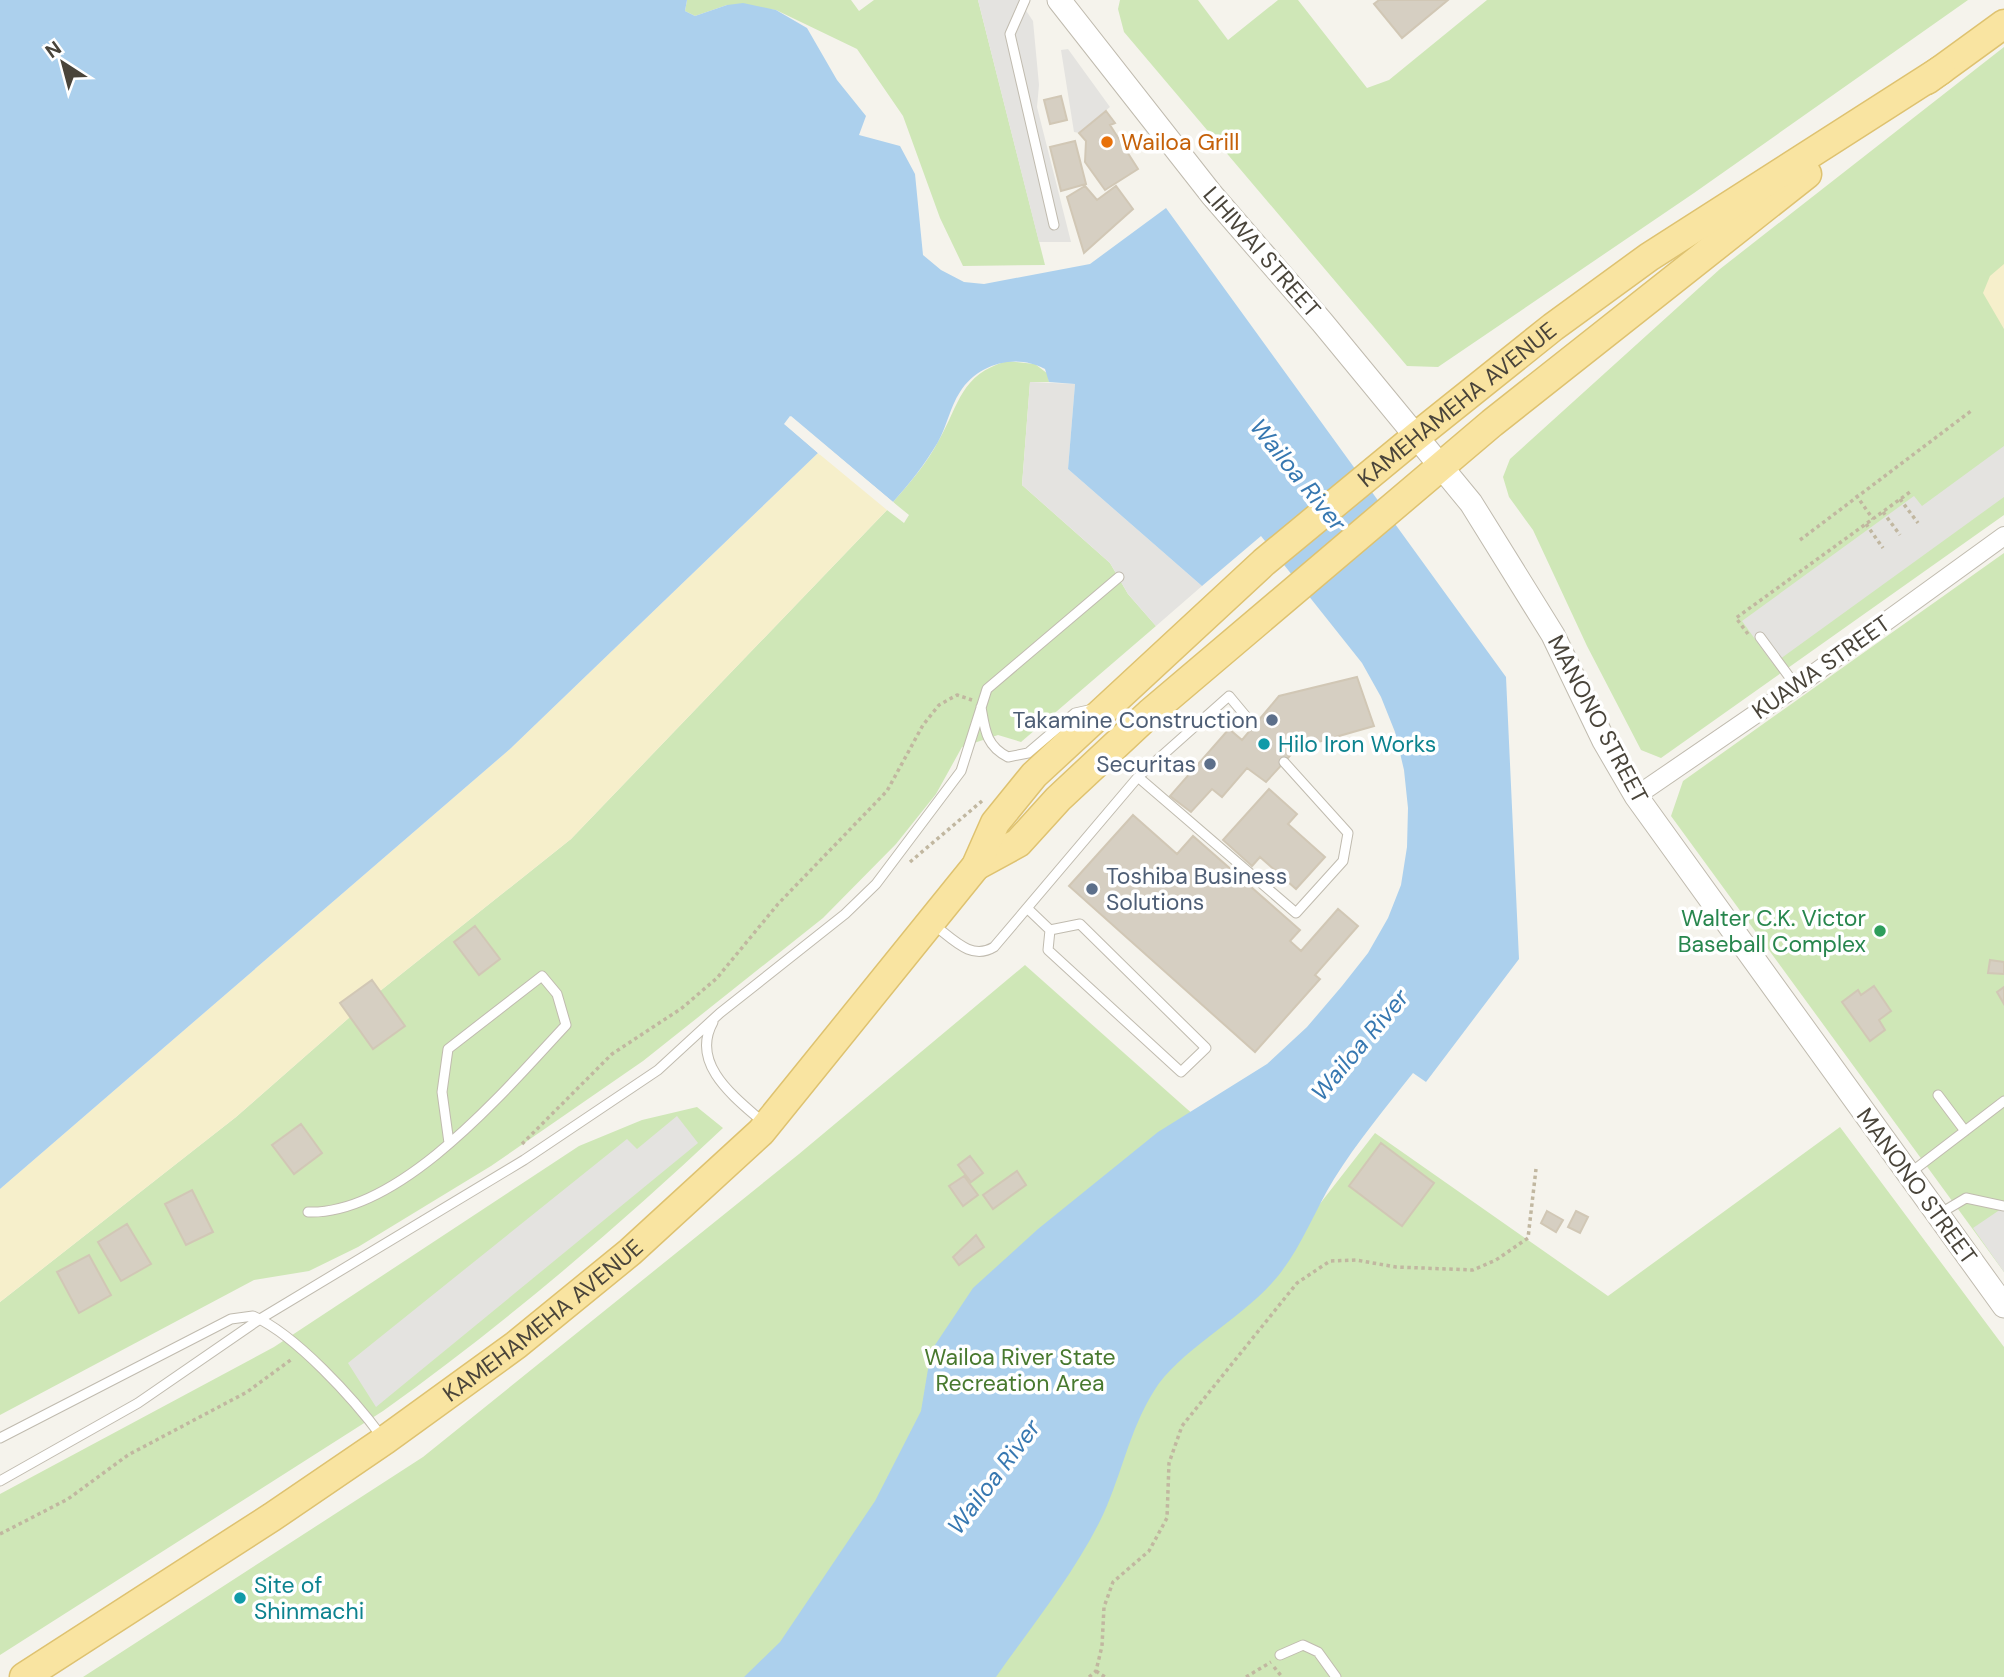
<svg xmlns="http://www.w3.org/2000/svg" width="2004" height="1677" font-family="'DM Sans',sans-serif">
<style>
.green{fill:#cfe7b7}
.sand{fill:#f6efcb}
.parking{fill:#e4e3e0}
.water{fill:#acd0ed}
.pier{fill:#f5f3ec}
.building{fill:#d6cfc2;stroke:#d1c7b5;stroke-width:2}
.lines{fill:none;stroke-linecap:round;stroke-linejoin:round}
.service-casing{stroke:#c0bbaf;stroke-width:11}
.minor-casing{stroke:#c0bbaf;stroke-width:20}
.tertiary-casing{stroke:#c0bbaf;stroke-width:25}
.primary-casing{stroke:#dec270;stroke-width:31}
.path{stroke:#c1b7a0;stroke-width:3.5;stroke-dasharray:3.5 3.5;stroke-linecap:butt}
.service{stroke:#fff;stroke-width:9}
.minor{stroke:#fff;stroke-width:18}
.tertiary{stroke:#fff;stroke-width:23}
.primary{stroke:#f9e4a1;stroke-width:28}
.food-dot{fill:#e8710a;stroke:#fff;stroke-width:2.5}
.service-dot{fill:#5c6f8a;stroke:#fff;stroke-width:2.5}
.culture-dot{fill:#0f9aa8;stroke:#fff;stroke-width:2.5}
.leisure-dot{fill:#2e9e5b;stroke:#fff;stroke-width:2.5}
.labels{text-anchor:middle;stroke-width:7;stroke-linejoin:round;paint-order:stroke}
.food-label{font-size:23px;fill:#c56008;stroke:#fff;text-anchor:start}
.street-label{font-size:23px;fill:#49443a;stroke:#fff}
.service-label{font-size:23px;fill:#4e5e75;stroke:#fff;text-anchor:end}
.culture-label{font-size:23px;fill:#0d838f;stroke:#fff;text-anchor:start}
.leisure-label{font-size:23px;fill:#27864d;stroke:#fff;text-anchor:end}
.park-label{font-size:23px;fill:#48792f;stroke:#fff}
.water-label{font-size:24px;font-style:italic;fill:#3778b1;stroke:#fff}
</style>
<rect width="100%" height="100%" fill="#f5f3ec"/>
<path class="green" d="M687,0H851L859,11L874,0H978L1045,265L963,266L940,218L903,116L857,49L776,10L727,5L695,16L685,11Z
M1120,0H1198L1228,40L1278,0H1298L1367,88L1389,80L1487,0H1968L1694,193L1438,367L1407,366L1124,32L1118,9Z
M2004,47V515L1661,758L1641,750L1587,646L1533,530L1509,497L1503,477L1510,459L1720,269Z
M1007,361L1035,364L1048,374L1049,382H1030L1022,485L1110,563L1128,594L1156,626L1021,742L998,735L962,747L936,794L896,844L823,918L643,1061L491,1166L358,1247L309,1271L254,1280L0,1415V1302L236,1117L375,995L571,839L887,510L904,523L909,515L893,502C910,483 927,463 939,440C960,403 960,375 1007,361Z
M2004,553V1272L1671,816L1683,781Z
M1025,965L1187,1109L1312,1214L1375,1133L1608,1296L1840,1127L2004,1347V1677H83L423,1457L799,1154Z
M697,1107L723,1128C616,1229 502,1326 383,1411L0,1655V1494L274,1347L579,1146L642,1120Z"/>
<path class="sand" d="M2004,264V329L1983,293L1990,276Z
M818,453L887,510L571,839L375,995L236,1117L0,1302V1189L510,749Z"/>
<path class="parking" d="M978,0H1019L1033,21L1039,85L1037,107L1071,242H1039Z
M1068,49L1110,107L1079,133L1074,132L1061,50Z
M1030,382L1075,384L1068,469L1202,586L1156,626L1128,594L1110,563L1022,485Z
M2004,446V497L1773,664L1742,621L1914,496L1922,506Z
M677,1116L698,1143L376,1407L348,1363L627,1139L637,1149Z
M2004,1207V1272L1973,1228Z"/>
<path class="water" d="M0,0H687L685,11L695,16L727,5L743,3L776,10L807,28L837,80L866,116L859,135L900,146L915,174L923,255L941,270L964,282L984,284L1090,264L1166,208L1506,677L1519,959L1426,1082L1413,1073C1386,1107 1357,1142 1334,1179C1315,1210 1301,1248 1278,1276C1244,1318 1179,1350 1154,1391C1128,1432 1121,1480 1099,1523C1071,1578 1031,1627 996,1677H744L780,1642L875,1501L921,1411L931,1351L973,1288L1038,1229L1158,1132L1267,1064L1307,1027L1342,986L1368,953L1388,918L1401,885L1407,847L1408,808L1404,770L1395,732L1381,697L1362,663L1261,536L1202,586L1068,469L1075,384L1049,382L1045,369C1015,353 978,364 960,392C950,407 947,426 938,442C925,464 910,483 893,502L791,416L785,424L818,453L510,749L0,1189Z"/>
<path class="pier" d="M790,416L893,502L896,505H891L791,421L789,423L820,451V455L818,453L784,424Z"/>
<path class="building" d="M1379,0H1448L1402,38L1374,4Z
M1061,96L1067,120L1050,124L1044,100Z
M1106,111L1115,123L1110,125L1138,169L1105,190L1085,162L1086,141L1079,133Z
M1075,141L1086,184L1061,191L1050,147Z
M1085,186L1097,200L1116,186L1133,209L1084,253L1067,197Z
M1357,677L1374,726L1297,748L1266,782L1247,768L1222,797L1212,789L1191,812L1170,796L1229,729L1242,740L1279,696Z
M1269,789L1297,814L1288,824L1325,857L1296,889L1260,857L1252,866L1223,840Z
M1133,815L1177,854L1193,836L1300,930L1290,941L1301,951L1338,909L1358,926L1315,975L1320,979L1255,1052L1069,886Z
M475,926L500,959L479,975L454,942Z
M1990,960L2004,962V974L1988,973Z
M372,980L405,1026L373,1049L340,1003Z
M1874,986L1891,1011L1879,1020L1885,1030L1870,1041L1842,1002L1858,990L1861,995Z
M2004,987V1004L1997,992Z
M301,1124L322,1153L294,1174L272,1145Z
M1381,1143L1434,1183L1402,1226L1349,1186Z
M970,1156L983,1173L971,1182L958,1165Z
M1017,1171L1026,1185L993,1209L983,1195Z
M964,1176L978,1195L963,1206L949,1186Z
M192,1190L213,1232L186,1245L165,1204Z
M1547,1211L1563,1220L1556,1232L1541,1223Z
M1576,1211L1588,1217L1580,1233L1568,1227Z
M127,1224L151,1264L121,1281L98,1242Z
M976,1235L984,1247L959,1265L953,1257Z
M89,1255L111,1295L79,1313L57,1272Z"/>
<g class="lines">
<defs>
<path id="service" d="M1025,0L1010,34L1054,225
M1760,637L1796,686
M981,707C985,730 986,746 1008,757L1028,753L1075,713L1093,709
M1138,777L1296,913L1343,861L1348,833L1284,762
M1027,908L1050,930L1048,950L1181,1072L1206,1048L1080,924L1050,930
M934,925C953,939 971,961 994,947L1138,777L1229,696L1254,726
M713,1022C689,1065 737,1099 765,1124
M1938,1095L1965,1131
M1910,1173L2004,1101
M308,1212C401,1215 507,1088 566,1025L557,994L542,976L448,1049L442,1092L449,1143
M1939,1214L1966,1198L2004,1206
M0,1438L231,1319L253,1316C295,1334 354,1399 382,1437
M0,1481L138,1403L260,1319L524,1160L658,1070L720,1013L845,914L876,884L961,771L987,689L1119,577
M1280,1655L1303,1645L1318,1652L1336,1677"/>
<path id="minor" d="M1636,796L1801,683L2004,536"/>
<path id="tertiary" d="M1059,0L1212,195L1322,322L1471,503L1553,635L1604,741L1636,796L2004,1306"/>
<g id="primary">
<path d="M1927,80L2004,24"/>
<path d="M976,866L1018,843L1058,799L1150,713L1492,423L1807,174"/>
<path id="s1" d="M24,1677L272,1517L385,1440L516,1345L630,1252L761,1132L976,866L995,823L1034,775L1264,562L1418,435L1553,327L1649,257L1941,70"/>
</g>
</defs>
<use href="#service" class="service-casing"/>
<use href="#minor" class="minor-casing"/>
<use href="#tertiary" class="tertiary-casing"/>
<use href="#primary" class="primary-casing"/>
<path class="path" d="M1856,495L1873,519
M1900,499L1918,523
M1883,512L1900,535
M1866,524L1883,548
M1800,540L1971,411
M1748,634L1736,618L1910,492
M910,862L982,801
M522,1144L612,1054L682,1008L717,978L778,904L887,791L923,725L939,705L957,695L972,700
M0,1534L68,1499L128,1455L247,1392L292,1359
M1274,1667L1282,1677
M1096,1671L1105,1677
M1089,1677L1096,1671L1102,1646L1104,1607L1113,1582L1149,1551L1167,1518L1169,1463L1182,1426L1297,1283L1330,1261L1356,1260L1396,1267L1473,1270L1496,1260L1528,1238L1536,1169
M1246,1677L1271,1662"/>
<use href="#service" class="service"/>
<use href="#minor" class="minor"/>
<use href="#tertiary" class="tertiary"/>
<use href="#primary" class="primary"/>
</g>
<circle class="food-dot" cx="1107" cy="142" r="7"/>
<g class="service-dot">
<circle cx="1272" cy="720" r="7"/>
<circle cx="1210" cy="764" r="7"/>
<circle cx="1092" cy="889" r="7"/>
</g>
<g class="culture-dot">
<circle cx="1264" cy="744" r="7"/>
<circle cx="240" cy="1598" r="7"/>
</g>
<circle class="leisure-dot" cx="1880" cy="931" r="7"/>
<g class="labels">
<g class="food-label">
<text x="1121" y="150">Wailoa Grill</text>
</g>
<g class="street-label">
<text transform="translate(1262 252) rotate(49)" y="8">LIHIWAI STREET</text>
<text dy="8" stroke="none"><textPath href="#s1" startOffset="1932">KAMEHAMEHA AVENUE</textPath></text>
<text transform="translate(1821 667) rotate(-35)" y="8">KUAWA STREET</text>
<text transform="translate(1598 719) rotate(62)" y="8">MANONO STREET</text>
<text transform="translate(1917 1186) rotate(54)" y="8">MANONO STREET</text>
<text dy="8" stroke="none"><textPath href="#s1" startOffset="630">KAMEHAMEHA AVENUE</textPath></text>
</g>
<g class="service-label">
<text x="1258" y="728">Takamine Construction</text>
<text x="1196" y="772">Securitas</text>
<text x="1106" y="884" text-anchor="start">Toshiba Business<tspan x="1106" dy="26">Solutions</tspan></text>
</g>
<g class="culture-label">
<text x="1278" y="752">Hilo Iron Works</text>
<text x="254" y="1593">Site of<tspan x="254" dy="26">Shinmachi</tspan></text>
</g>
<g class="leisure-label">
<text x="1866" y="926">Walter C.K. Victor<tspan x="1866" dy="26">Baseball Complex</tspan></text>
</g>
<g class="park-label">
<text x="1020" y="1365">Wailoa River State<tspan x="1020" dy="26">Recreation Area</tspan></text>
</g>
<g class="water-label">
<text transform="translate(1298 475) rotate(51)" y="8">Wailoa River</text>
<text transform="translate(1360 1045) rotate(-50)" y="8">Wailoa River</text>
<text transform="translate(994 1477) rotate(-53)" y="8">Wailoa River</text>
</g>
</g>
<g transform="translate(63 63) rotate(324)" stroke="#ffffff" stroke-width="5" paint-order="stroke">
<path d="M0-5L12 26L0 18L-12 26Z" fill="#49443a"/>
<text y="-10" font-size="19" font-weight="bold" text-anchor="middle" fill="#49443a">N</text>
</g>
</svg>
